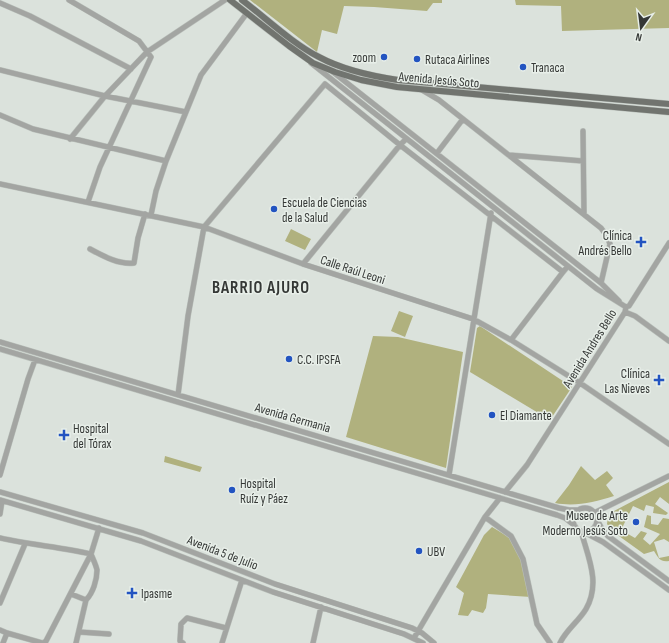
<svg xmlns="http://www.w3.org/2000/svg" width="669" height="643" font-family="'Sofia Sans Condensed',sans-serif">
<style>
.green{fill:#b0b17e}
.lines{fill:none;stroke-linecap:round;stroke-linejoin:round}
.minor-casing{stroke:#bac0bb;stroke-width:6}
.major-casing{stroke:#bac0bb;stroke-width:7}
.minor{stroke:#a3a5a2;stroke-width:5}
.major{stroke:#71746f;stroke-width:6}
.poi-dot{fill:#2354c1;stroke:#e8efe9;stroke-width:1.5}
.labels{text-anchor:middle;stroke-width:3;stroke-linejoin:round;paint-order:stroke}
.poi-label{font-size:13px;fill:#353836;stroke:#e8efe9;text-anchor:start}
.street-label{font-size:13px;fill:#353836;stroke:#e8efe9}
.district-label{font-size:17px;font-weight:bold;letter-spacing:1px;fill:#353836;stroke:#e8efe9}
</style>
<rect width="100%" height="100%" fill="#dbe2dc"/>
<path class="green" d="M250,0H442V3H433L427,11L374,7L344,6L337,34L322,30L317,52Z
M515,0H669V28L562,31L561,6L516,5Z
M291,229L311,239L305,250L285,241Z
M399,311L413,316L405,337L391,331Z
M480,326L572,387L550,420L470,372L477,328Z
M373,336L398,337L463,352L446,468L346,437Z
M165,456L202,467L200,472L164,462Z
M581,466L595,480L607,471L613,478L606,485L614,496C594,502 576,507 555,503L569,485Z
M669,482V504L660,497L655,504L668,513L666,515L653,513L654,507L646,505L644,511L633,506L621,530L635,538L641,531L647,533L643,539L650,545L660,534L644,527L647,515L651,516V524L658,525L663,518L669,519V542L664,539L654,542L659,558L669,556V561C660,562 659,559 654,551L644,554L612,531L607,524L608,517L614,511Z
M492,527L512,539L523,559L531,597L488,594L486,608L483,613L472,610L468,616L458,615L464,593L456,587L484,535Z"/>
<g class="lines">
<defs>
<path id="minor" d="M69,0L139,41L151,57L100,167L88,202
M0,3L30,16L131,69
M311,63L597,289L626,307
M0,70L105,96L186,112
M333,72L601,283L619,301
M422,90L439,100L601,228L607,236L610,244L601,283
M0,115L33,129L166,161
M583,131L584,214
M70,139L105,96L147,52L225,0
M437,153L463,119
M509,155L583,161
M0,184L204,227L303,264L473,319L511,340L580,383L669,444
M151,215L156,191L166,161L201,75L247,13
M90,249C103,256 119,265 134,263L138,238L145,214
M303,264L400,145L406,139
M625,312L635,316L669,341
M511,340L563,272
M0,342L559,508L569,510H579
M0,349L557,515L565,518L574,525
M178,395L188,316L204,227L325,84L400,145L563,272L568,266
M0,475L28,379L35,360
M449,475L491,213
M0,492L143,533L275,584L412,628L422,633L434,643
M505,492L527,465L625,312L626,307L629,306L669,243
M0,500L141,541L273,592L404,634L423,643
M573 520a12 12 0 1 1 24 0a12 12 0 1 1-24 0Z
M594,513L669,476
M0,514L2,501
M485,517L511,536L523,559L537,624L550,643
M596,518L602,529L608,536L669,581
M584,532L603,542L669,590
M0,538C30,545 61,547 91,554C93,559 96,565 97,570C97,580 93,593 86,600L76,643
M71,594L86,600
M0,603L25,544
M0,630L7,633L42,643
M79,632L109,634
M414,638L485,517L500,498
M3,643L7,633
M43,643L46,641L91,554L99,528
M183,643L180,641L181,624L187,618L226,628
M222,643L242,580
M313,643L321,607
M560,643C566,630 579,621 586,609C601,583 588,557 581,531"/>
<path id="major" d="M230,0L289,46L313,63L335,72L361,80L397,87L669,112
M242,0C266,18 293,44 319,57C343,70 371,76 398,80L669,104"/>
</defs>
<use href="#minor" class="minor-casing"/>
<use href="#major" class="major-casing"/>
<use href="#minor" class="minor"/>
<use href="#major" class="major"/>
</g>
<g class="poi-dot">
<circle cx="384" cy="57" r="4"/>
<circle cx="417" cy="59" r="4"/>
<circle cx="523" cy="67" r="4"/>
<circle cx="274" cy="209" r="4"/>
<path d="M639 236h4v4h4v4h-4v4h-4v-4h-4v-4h4z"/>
<circle cx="289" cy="359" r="4"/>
<path d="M657 374h4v4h4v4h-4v4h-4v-4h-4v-4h4z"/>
<circle cx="492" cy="415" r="4"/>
<path d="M62 429h4v4h4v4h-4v4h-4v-4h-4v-4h4z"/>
<circle cx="232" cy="490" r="4"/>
<circle cx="636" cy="522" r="4"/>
<circle cx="419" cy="551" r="4"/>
<path d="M130 587h4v4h4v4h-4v4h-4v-4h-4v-4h4z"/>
</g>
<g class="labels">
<g class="poi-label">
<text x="376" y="62" text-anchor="end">zoom</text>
<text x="425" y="64">Rutaca Airlines</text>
<text x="531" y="72">Tranaca</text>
<text x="282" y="207">Escuela de Ciencias<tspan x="282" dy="15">de la Salud</tspan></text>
<text x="632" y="240" text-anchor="end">Clínica<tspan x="632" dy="15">Andrés Bello</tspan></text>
<text x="297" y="364">C.C. IPSFA</text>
<text x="650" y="378" text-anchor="end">Clínica<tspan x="650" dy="15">Las Nieves</tspan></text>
<text x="500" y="420">El Diamante</text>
<text x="73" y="433">Hospital<tspan x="73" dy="15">del Tórax</tspan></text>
<text x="240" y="488">Hospital<tspan x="240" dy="15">Ruíz y Páez</tspan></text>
<text x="628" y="520" text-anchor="end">Museo de Arte<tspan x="628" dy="15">Moderno Jesús Soto</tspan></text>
<text x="427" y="556">UBV</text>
<text x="141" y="598">Ipasme</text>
</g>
<g class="street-label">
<text transform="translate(439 79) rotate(5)" y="5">Avenida Jesús Soto</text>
<text transform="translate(353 269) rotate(18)" y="5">Calle Raúl Leoni</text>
<text transform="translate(589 348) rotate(-58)" y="5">Avenida Andres Bello</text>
<text transform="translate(293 417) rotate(16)" y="5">Avenida Germania</text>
<text transform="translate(223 552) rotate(21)" y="5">Avenida 5 de Julio</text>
</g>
<g class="district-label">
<text x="261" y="293">BARRIO AJURO</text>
</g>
</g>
<g transform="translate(641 28) rotate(194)" stroke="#e8efe9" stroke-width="3" paint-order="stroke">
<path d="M0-3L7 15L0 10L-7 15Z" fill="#353836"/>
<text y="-6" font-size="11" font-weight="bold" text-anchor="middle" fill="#353836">N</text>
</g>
</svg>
